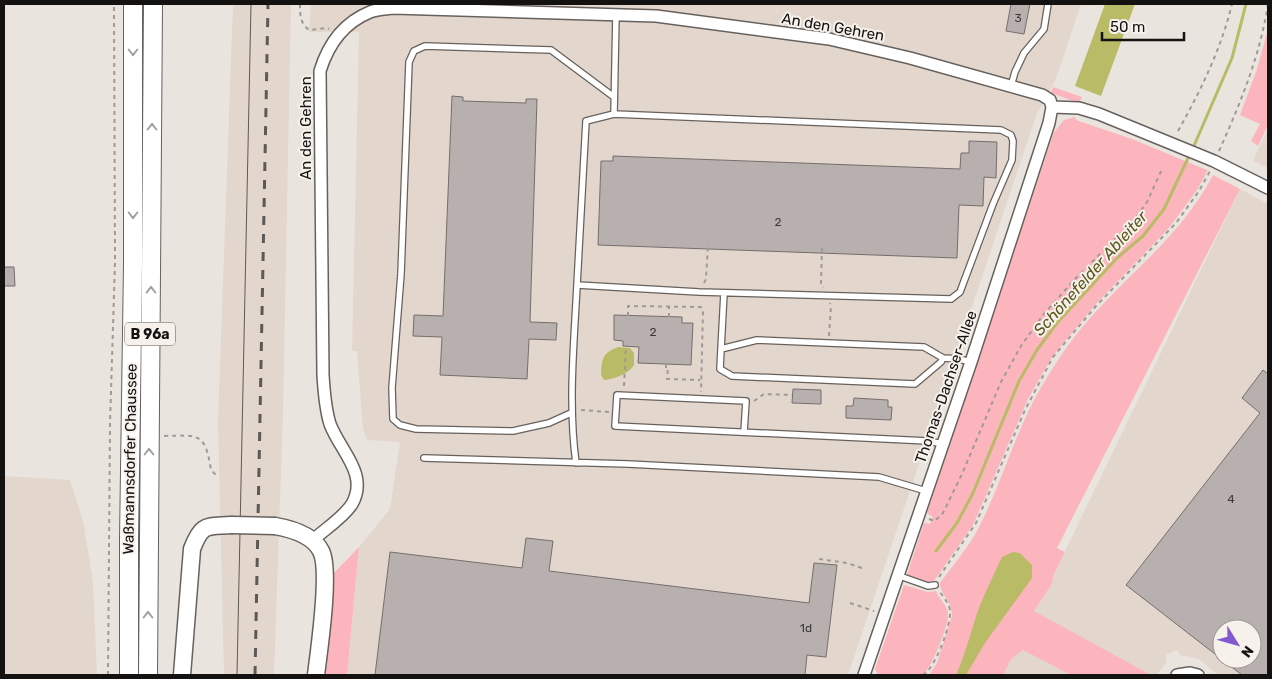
<svg xmlns="http://www.w3.org/2000/svg" width="1272" height="679" font-family="Rubik,sans-serif">
<style>
.built{fill:#e3d6cd;fill-rule:evenodd}
.green{fill:#fdb5bd}
.water{fill:#babb67}
.lines{fill:none;stroke-linecap:round;stroke-linejoin:round}
.stream{stroke:#babb67;stroke-width:3}
.building{fill:#b8b0ae;stroke:#756e6c;fill-rule:evenodd}
.lane-casing{stroke:#66615d;stroke-width:8}
.street-casing{stroke:#66615d;stroke-width:14}
.secondary-casing{stroke:#66615d;stroke-width:19}
.primary-casing{stroke:#66615d;stroke-width:20}
.path{stroke:#9f9a97;stroke-width:2;stroke-dasharray:4 4;stroke-linecap:butt}
.lane{stroke:#fff;stroke-width:5.5}
.street{stroke:#fff;stroke-width:11}
.secondary{stroke:#fff;stroke-width:16}
.primary{stroke:#fff;stroke-width:18}
.tram{stroke:#5d5956;stroke-width:1}
.rail{stroke:#5d5956;stroke-width:3;stroke-dasharray:9 9;stroke-linecap:butt}
.secondary-bridge-casing{stroke:#66615d;stroke-width:19;stroke-linecap:butt}
.secondary-bridge{stroke:#fff;stroke-width:16}
.oneway{stroke:#a1a09f}
.labels{text-anchor:middle;stroke-width:4;stroke-linejoin:round;paint-order:stroke}
.number-label{font-size:12px;fill:#3d3a38}
.shield{fill:#f7f1ec;stroke:#585552;stroke-width:1}
.shield-label{font-size:14px;font-weight:bold;fill:#141210}
.street-label{font-size:15px;fill:#141210;stroke:#f7f1ec}
.water-label{font-size:16px;font-style:italic;fill:#58581a;stroke:#f7f1ec}
</style>
<rect width="100%" height="100%" fill="#eae4df"/>
<path class="built" d="M233,4H291L283,413L274,675H224L218,422Z
M311,4H1081L1055,81L1036,116L848,675H347L359,547L390,509L400,442L367,440L363,429L357,351H352L359,32H309Z
M1268,129V168L1253,161Z
M1240,189L1268,204V675H1218L1199,659L1185,656L1182,657L1177,650L1166,655V663L1157,675H991L1052,584L1053,576ZM1222,629H1252V659H1222Z
M4,476L70,480L83,521L93,582L97,675H4Z"/>
<path class="green" d="M1268,29V125L1258,146L1251,141L1260,124L1240,115L1257,69Z
M1053,87L1082,97L1079,103L1051,93Z
M1075,117L1076,120L1132,139L1207,170V172L1197,190L1169,228L1096,304L1052,357L1028,399L973,525L934,581L927,583L907,575L924,523L930,524L933,517L927,513L1054,132L1064,120Z
M1213,175L1240,189L1057,548L1065,552L1053,576L1052,584L1034,611L1151,675H1071L1023,650L1011,659L1003,675H929L937,663L952,616C952,601 940,594 940,583C953,565 969,547 979,527C996,494 1008,457 1023,423C1035,396 1050,371 1067,347C1111,285 1177,245 1213,175Z
M359,547L347,675H323L332,575Z
M904,585L928,592L936,591C939,599 946,604 948,612C950,623 932,667 923,675H878L875,669Z"/>
<path class="water" d="M1105,4H1135L1101,96L1075,86Z
M618,347L630,348L634,353V365C628,374 615,379 604,380L601,375C602,359 602,353 618,347Z
M1013,552L1020,553L1032,565V578L985,643L966,675H956C966,653 971,630 979,608C986,590 994,574 1002,557Z"/>
<g class="lines">
<path class="stream" d="M1193,148L1232,58L1246,4
M936,551L957,523L973,493L1019,381L1037,350L1057,323L1117,258L1143,236L1164,209L1190,154"/>
</g>
<path class="building" d="M1011,4H1030L1024,34L1006,31Z
M452,96L463,97V101L526,103V99H537L530,322L557,323L556,340L529,339L527,379L440,375L442,337L413,336L414,315L443,316Z
M969,141L997,142L996,178L984,177L983,206L959,205L957,258L598,245L601,161H613V156L960,169L961,153H969Z
M4,267H14L15,286H4Z
M614,315L682,317V323H693L691,365L638,363L639,347L623,346V341L614,340Z
M1263,370L1268,374V675H1242L1126,585L1260,413L1242,398ZM1222,629H1252V659H1222Z
M793,389L821,390V404L792,403Z
M854,398L888,400V407H892L891,420L846,418V406H853Z
M526,538L553,541L549,571L809,603L814,563L837,565L826,657L807,655L805,675H375L390,552L522,568Z"/>
<g class="lines">
<defs>
<path id="lane" d="M1011,86L1015,72L1024,53L1044,29L1048,4
M614,114L1001,130L1011,135L1013,141L1012,160L993,204L960,292L951,299L699,292L577,285L586,121Z
M614,114L616,14
M757,340L924,347L943,358L941,362L915,384L732,376L720,369L721,349Z
M721,349L724,293
M943,358L959,359L971,362
M571,413L549,423L513,431L416,429L400,425L393,419L392,388L401,274L409,62L414,51L425,46L551,50L614,97
M744,432L746,401L617,395L615,426L928,441L943,444
M424,458L628,464L879,477L926,491
M576,463C568,404 574,344 577,285
M897,575L928,586L935,585"/>
<path id="street" d="M1052,107L1079,108L1099,114L1214,161L1268,188
M313,540C325,529 343,518 352,504C369,474 340,451 330,424C325,408 324,391 323,375L320,71C328,45 343,23 370,12C377,9 386,9 393,8L656,16L829,39L910,58L1042,95L1050,100L1052,107L1049,123L971,362L864,675
M1177,675L1190,673L1198,675"/>
<path id="secondary" d="M275,526C292,529 313,535 321,551C331,570 319,651 316,675
M182,675L192,549C202,523 206,527 231,525"/>
<path id="primary" d="M129,675V540L133,263V4
M148,675L153,4"/>
</defs>
<use href="#lane" class="lane-casing"/>
<use href="#street" class="street-casing"/>
<use href="#secondary" class="secondary-casing"/>
<use href="#primary" class="primary-casing"/>
<path class="path" d="M300,4C300,15 300,23 309,30L327,28L329,29
M1178,131C1201,90 1221,49 1232,4
M1219,151C1240,104 1260,56 1268,4
M822,248L821,283L823,288
M704,283L706,279L708,244
M628,316V306L701,307L703,310L701,392
M669,317V307
M829,336L831,306L830,303
M666,364V368H668L667,379L700,380
M624,386L626,346
M754,401L764,394L792,395
M581,410L609,412
M164,436C200,435 205,433 211,470L216,475
M929,519L935,521L943,513L962,474L1001,382L1021,346L1043,315L1075,279L1135,219L1147,202L1162,169
M819,559L847,563L862,568
M939,577L976,523L1025,410L1053,357L1096,306L1176,223L1199,191L1210,171
M850,603L874,611
M108,675L110,424L115,262L114,4
M923,675C935,669 952,623 950,610C948,602 944,598 940,592"/>
<use href="#lane" class="lane"/>
<use href="#street" class="street"/>
<use href="#secondary" class="secondary"/>
<use href="#primary" class="primary"/>
<path class="tram" d="M237,675L251,4"/>
<path class="rail" d="M255,675L268,4"/>
<defs>
<path id="secondary-bridge" d="M231,525L275,526"/>
</defs>
<use href="#secondary-bridge" class="secondary-bridge-casing"/>
<use href="#secondary-bridge" class="secondary-bridge"/>
</g>
<defs><path id="oneway-chevron" d="M-2-3.5L2.5 0L-2 3.5" fill="none" stroke-width="1.6" stroke-linecap="round" stroke-linejoin="round" transform="scale(1.25)"/></defs>
<g class="oneway">
<use href="#oneway-chevron" transform="translate(133 52) rotate(90)"/>
<use href="#oneway-chevron" transform="translate(152 127) rotate(-90)"/>
<use href="#oneway-chevron" transform="translate(133 215) rotate(90)"/>
<use href="#oneway-chevron" transform="translate(151 290) rotate(-90)"/>
<use href="#oneway-chevron" transform="translate(149 452) rotate(-90)"/>
<use href="#oneway-chevron" transform="translate(148 615) rotate(-90)"/>
</g>
<g class="labels">
<g class="number-label">
<text x="1018" y="22">3</text>
<text x="778" y="226">2</text>
<text x="653" y="336">2</text>
<text x="1231" y="503">4</text>
<text x="806" y="632">1d</text>
</g>
<rect class="shield" x="125" y="322.5" width="50" height="23" rx="4"/>
<g class="shield-label">
<text x="150" y="339">B 96a</text>
</g>
<g class="street-label">
<text transform="translate(833 27) rotate(10)" y="5">An den Gehren</text>
<text transform="translate(306 128) rotate(-90)" y="5">An den Gehren</text>
<text transform="translate(946 387) rotate(-71)" y="5">Thomas-Dachser-Allee</text>
<text transform="translate(130 459) rotate(-89)" y="5">Waßmannsdorfer Chaussee</text>
</g>
<g class="water-label">
<text transform="translate(1090 273) rotate(-48)" y="6">Schönefelder Ableiter</text>
</g>
</g>
<rect width="1272" height="679" fill="none" stroke="#141210" stroke-width="10"/>
<g transform="translate(1237 644) rotate(127)"><circle r="24" fill="#f7f1ec" stroke="#9c9894"/>
<path d="M0-4L9 19L0 12L-9 19Z" fill="#8357d0"/>
<text y="-8" font-size="14" font-weight="bold" text-anchor="middle" fill="#141210">N</text>
</g>
<path d="M1102 32v8h82v-8" fill="none" stroke="#141210" stroke-width="2.5"/>
<text x="1110" y="32" font-size="15" fill="#141210" stroke="#f7f1ec" stroke-width="4" paint-order="stroke">50 m</text>
</svg>
